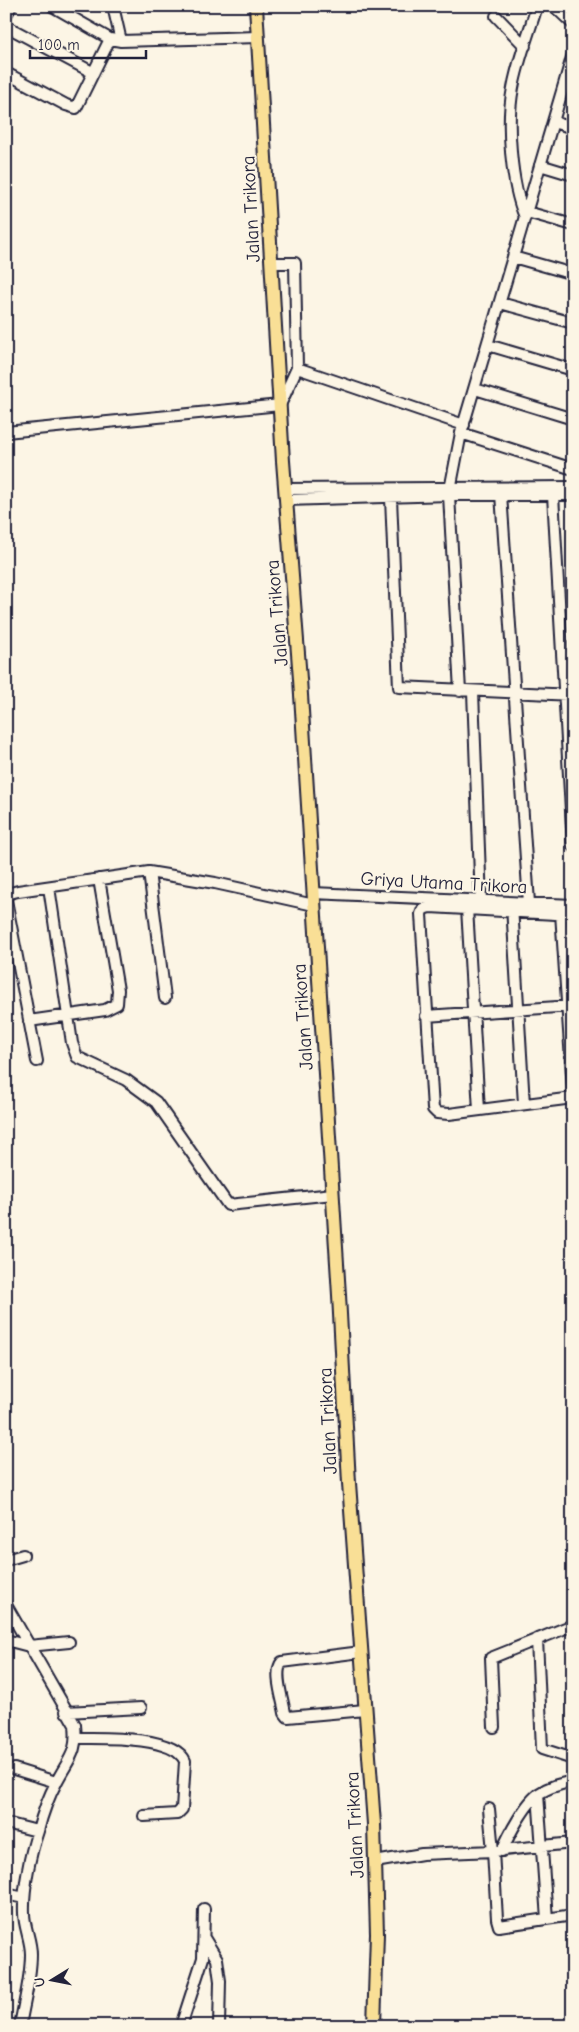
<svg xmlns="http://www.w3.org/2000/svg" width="579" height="2032" font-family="'Comic Neue',sans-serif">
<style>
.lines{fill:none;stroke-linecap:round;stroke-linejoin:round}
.minor-casing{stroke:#22223b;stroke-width:14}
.major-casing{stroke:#22223b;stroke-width:16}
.minor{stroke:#fcf5e5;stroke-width:10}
.major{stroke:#f9df96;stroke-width:12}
.labels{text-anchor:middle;stroke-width:4.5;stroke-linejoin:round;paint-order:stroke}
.street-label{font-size:19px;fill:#22223b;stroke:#fcf5e5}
</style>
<rect width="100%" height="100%" fill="#fcf5e5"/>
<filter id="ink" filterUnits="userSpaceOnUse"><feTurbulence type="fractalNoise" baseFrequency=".02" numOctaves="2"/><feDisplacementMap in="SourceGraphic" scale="10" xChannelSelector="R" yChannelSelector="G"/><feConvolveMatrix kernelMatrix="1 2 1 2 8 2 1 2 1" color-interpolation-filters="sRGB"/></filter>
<g filter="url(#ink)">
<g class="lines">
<defs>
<path id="minor" d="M52,6L110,39
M113,6L121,41
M554,6L573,24
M6,15L11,6
M496,16L525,46
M6,26L92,72
M6,73L66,105L76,108L110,39L121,41L258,37
M553,122L573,128
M540,165L573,175
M527,212L573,225
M525,217C511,184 506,123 513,88C518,60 529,33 537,6
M513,257L573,274
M271,263H295L297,368L464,425
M500,303L573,323
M488,345L573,370
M475,389L573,419
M6,432L280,405L297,368
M461,433L573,469
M285,489L573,487
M501,494L529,903
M553,495L573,846
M391,498L399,687L573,695
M286,500L449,495H573
M460,691L449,495L461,433L573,54
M473,692L481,902
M149,872L165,998
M49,887L72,1043L77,1057L126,1080L156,1102L228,1205L333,1194
M313,893L573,905
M6,897L10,893L18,891L149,872L215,883L314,905
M6,900L37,1061
M512,906L524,1104
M467,908L479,1110
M561,913L573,1090
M573,915L430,907L423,909L421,914L433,1109L437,1113L449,1114L573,1098
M426,1016L572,1006
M29,1021L105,1010L117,1004L118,990L99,879
M6,1560L23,1555
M6,1605L75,1725C78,1753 69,1758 57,1781C49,1796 42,1815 38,1831C30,1854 23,1889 24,1913C24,1927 31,1940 31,1954C31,1979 24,2002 20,2026
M537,1639L542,1749L573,1759
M6,1640L29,1646L69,1642
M361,1652L282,1662C273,1672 283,1700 285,1713L288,1717L365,1710
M66,1712L141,1708
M494,1727L491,1658L573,1625
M76,1738C101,1738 174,1735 185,1761L182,1809L177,1814L144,1816
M14,1769L56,1782
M538,1794L547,1919
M489,1809L493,1851L573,1843
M6,1823L37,1831
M502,1851C508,1836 526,1802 540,1793C550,1786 561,1784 573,1781
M375,1862L422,1854L493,1851L497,1919L499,1926L573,1915
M6,1894L24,1898
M204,1938L217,1959L220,1981L219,2026
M181,2026L203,1958L204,1909"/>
<path id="major" d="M256,6L283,461L300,679L339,1295L349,1483L374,1824L377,1934L374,2026"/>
</defs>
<use href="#minor" class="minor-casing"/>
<use href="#major" class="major-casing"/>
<use href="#minor" class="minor"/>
<use href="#major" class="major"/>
</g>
</g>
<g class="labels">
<g class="street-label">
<text transform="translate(250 209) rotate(-93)" y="7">Jalan Trikora</text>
<text transform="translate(276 613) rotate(-95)" y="7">Jalan Trikora</text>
<text transform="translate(444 882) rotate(3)" y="7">Griya Utama Trikora</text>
<text transform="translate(302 1017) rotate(-94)" y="7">Jalan Trikora</text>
<text transform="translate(327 1421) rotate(-93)" y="7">Jalan Trikora</text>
<text transform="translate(354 1825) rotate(-93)" y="7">Jalan Trikora</text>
</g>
</g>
<rect width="579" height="2032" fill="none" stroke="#fcf5e5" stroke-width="25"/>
<rect x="12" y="12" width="554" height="2007" fill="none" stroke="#22223b" stroke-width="2" filter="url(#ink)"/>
<g transform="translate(52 1980) rotate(260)" stroke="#fcf5e5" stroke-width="4" paint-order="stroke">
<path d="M0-4L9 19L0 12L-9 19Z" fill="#22223b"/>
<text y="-8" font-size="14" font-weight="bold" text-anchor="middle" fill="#22223b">U</text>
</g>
<path d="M30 50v8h116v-8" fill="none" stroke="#22223b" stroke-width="2.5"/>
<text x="38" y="50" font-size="15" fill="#22223b" stroke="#fcf5e5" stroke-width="4" paint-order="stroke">100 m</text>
</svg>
